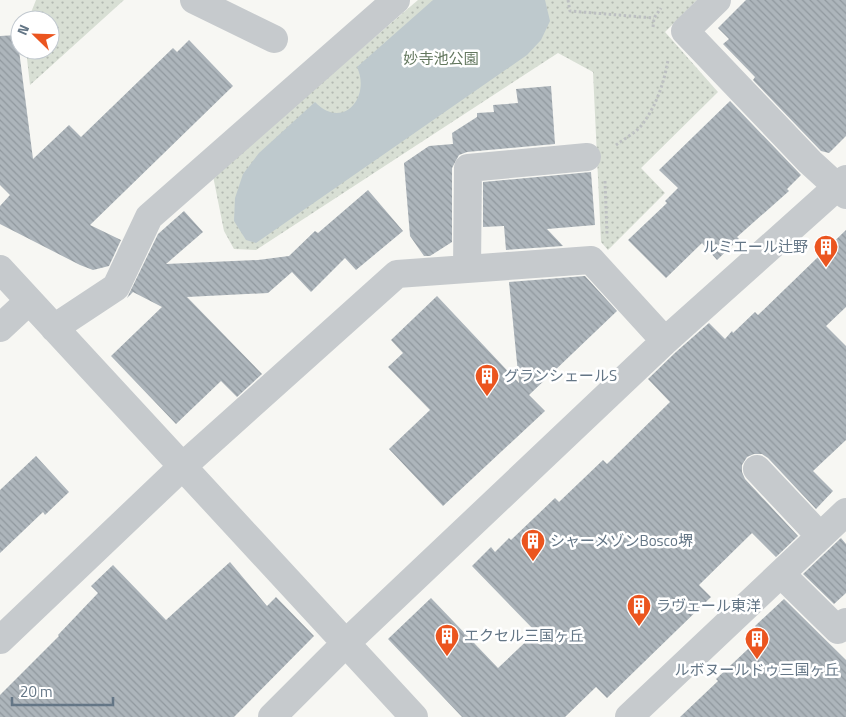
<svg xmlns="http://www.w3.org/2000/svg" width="846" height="717" font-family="'Titillium Web','Noto Sans JP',sans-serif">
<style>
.park{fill:url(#park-dots)}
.water{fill:#bec9cd}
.building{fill:url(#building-back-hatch)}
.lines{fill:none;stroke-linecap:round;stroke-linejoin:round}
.path{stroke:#bdc0c2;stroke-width:3;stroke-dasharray:2.5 2.5;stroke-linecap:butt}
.minor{stroke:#c6cacd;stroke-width:28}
.labels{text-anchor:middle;stroke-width:5;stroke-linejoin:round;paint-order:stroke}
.park-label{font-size:15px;fill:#64785f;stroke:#fff}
.poi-label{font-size:15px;fill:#647686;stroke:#fff;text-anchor:start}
</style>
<defs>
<pattern id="park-dots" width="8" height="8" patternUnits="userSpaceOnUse" patternTransform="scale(1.25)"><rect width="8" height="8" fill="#d8dfd4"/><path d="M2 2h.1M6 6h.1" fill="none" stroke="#b3b9b2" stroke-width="1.8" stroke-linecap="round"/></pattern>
<pattern id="building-back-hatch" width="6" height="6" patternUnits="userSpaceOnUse" patternTransform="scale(1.25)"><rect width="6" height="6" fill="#adb5bb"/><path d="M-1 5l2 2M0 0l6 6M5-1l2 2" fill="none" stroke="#90989e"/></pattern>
</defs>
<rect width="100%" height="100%" fill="#f7f7f3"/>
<path class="park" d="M36,0H124L30,85L26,50H50V20H28Z
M418,0H697L665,32L718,92L641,168L665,193L608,250L601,242L593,72L558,53L256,250L234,249L224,231L213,176Z"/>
<path class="water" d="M433,0H545L550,21L541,40L527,55L256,243L246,240L234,221L235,198L243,174L259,153L315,102C343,131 371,97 357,67Z"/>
<path class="building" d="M746,0H846V136L829,153L821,151L753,80L755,77L723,44L729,39L718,28Z
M17,35L33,159L69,125L81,137L173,48L177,52L189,40L233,86L90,225L121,240L109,266L93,270L80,265L0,224V206L10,195L0,185V36Z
M551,86L555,144L467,152L459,155L452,168V242L430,256H424L410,236L404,163L429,146L453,144L452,133L477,117V113L494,112L493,105L518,103L516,89Z
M730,101L801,175L787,189L789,191L737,237L739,239L717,260L702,243L666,278L628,240L667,203L665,201L678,188L659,170Z
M591,172L595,225L547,229L563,246L506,250L504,226L483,227V182Z
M368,190L403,231L356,270L345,258L311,292L292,272L268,293L187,297L262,374L237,397L221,381L176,424L111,356L162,307L133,292L127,298L158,234L184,211L203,232L166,264L258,260L289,256L315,231L318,233Z
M846,230V307L826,326L846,346V440L813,471L833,491L816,509L768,458L762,454H754L747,457L742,465V472L745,479L798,536L776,557L752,533L699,585L711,597L607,698L596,687L565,717H462L388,639L431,598L498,668L536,632L472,566L491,547L495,552L509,538L511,540L555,498L559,502L603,460L607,464L670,402L648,379L676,352L709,323L725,339L732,331L733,333L755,312L758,315Z
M585,276L617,311L529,395L545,411L443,506L389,449L430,410L388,367L403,353L391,340L437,296L519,383L509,282Z
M36,456L69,492L45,515L43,512L0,553V490Z
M841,538L846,544V593L834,604L803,574Z
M230,562L267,606L276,597L314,636L234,717H0V695L59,636L58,635L98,593L91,586L113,565L166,620Z
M784,599L846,660V717H680L718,681L716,679L763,635L755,626Z"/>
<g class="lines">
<path class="path" d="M568,0L570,11L654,18
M653,27L654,18L661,8
M616,145C624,139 635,133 641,126C656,107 664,83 668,60
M605,181L607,234"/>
<path class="minor" d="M194,0L274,39
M717,0L685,31L810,162L846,195
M0,269L414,717
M467,269L468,168L587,157
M0,328L29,301
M54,328L116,287L149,217L396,0
M757,469L820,536
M781,574L838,630L846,622
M0,640L183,466L397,274L591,260L665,341
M272,717L346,643L665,341L846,179
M629,717L846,512"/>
</g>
<defs>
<symbol id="building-pin" viewBox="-11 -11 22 30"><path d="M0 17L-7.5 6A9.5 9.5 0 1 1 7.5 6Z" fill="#eb551f" stroke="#fff"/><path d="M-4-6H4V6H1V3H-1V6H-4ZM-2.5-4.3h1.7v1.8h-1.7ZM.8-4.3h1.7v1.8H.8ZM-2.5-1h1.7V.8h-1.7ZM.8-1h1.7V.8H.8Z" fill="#fff"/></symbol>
</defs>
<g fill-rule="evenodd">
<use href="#building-pin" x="812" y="233" width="28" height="38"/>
<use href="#building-pin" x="473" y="362" width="28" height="38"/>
<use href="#building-pin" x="519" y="527" width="28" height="38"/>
<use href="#building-pin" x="625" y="592" width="28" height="38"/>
<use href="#building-pin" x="433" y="622" width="28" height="38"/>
<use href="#building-pin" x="743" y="625" width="28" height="38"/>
</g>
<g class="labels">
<g class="park-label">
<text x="441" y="64">妙寺池公園</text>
</g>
<g class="poi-label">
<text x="808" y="252" text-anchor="end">ルミエール辻野</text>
<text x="504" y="381">グランシェールS</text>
<text x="550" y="546">シャーメゾンBosco堺</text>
<text x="656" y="611">ラヴェール東洋</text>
<text x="464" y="641">エクセル三国ヶ丘</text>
<text x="757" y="675" text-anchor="middle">ルボヌールドゥ三国ヶ丘</text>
</g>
</g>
<g transform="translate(35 35) rotate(293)"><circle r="24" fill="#ffffff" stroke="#c1c8cf"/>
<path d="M0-4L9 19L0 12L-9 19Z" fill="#eb551f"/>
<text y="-8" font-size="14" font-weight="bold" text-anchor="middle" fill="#647686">N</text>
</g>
<path d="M12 697v8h101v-8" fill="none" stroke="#647686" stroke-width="2.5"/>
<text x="20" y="697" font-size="15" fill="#647686" stroke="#ffffff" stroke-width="4" paint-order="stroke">20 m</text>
</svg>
